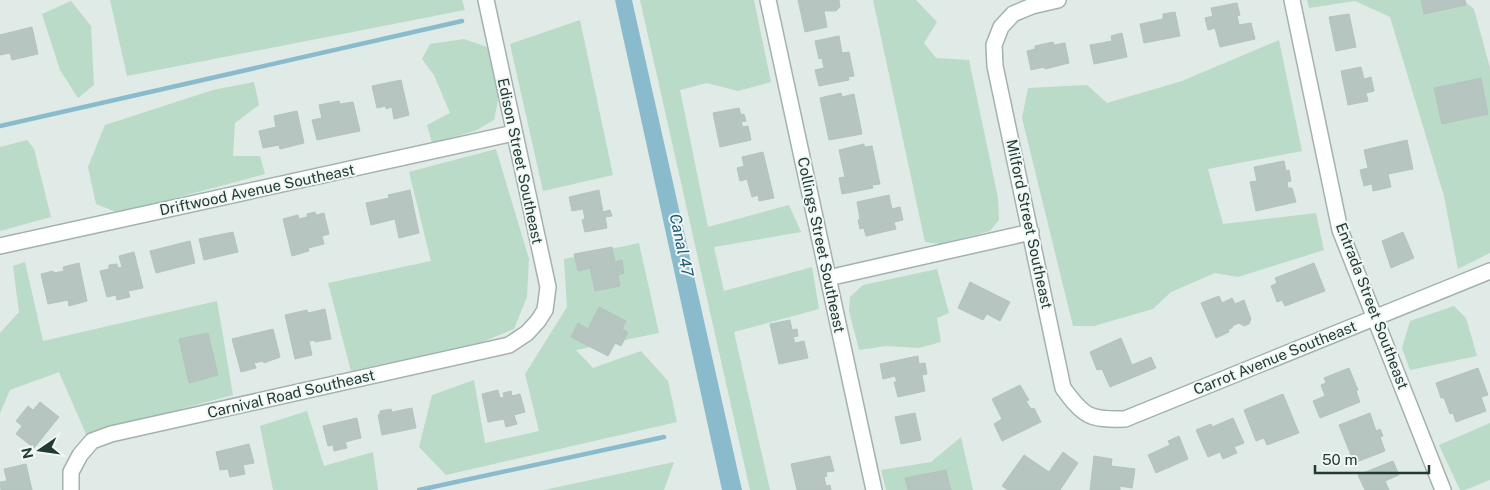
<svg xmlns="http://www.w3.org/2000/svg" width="1490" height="490" font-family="'Public Sans',sans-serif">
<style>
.green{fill:#badbc7}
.water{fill:#8abbcd}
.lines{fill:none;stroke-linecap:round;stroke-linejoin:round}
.stream{stroke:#8abbcd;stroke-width:4.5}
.building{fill:#b6c5c0;stroke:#b3c4bf}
.minor-casing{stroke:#a3b2ae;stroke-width:18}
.minor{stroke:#fff;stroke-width:15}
.labels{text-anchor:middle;stroke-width:4;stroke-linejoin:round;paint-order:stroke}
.street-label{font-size:15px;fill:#223a36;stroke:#f0f7f5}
.water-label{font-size:16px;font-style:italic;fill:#1f5b73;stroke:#f0f7f5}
</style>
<rect width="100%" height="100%" fill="#e0eae7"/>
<path class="green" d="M110,0H462L465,10L127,76Z
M640,0H754L771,82L738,91L707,83L680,90L708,227L789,205L801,232L714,247L724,291L812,267L819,309L734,332L770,490H750Z
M873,0H916L937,22L924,43L936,58L969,60L998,198L999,220L990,231L941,244L925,242Z
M1307,0H1463L1474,9L1490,68V253L1458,269L1444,196L1390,17L1355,1L1309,8Z
M71,1L91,26L94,85L78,98L60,70L42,14Z
M580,20L613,175L543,191L510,44Z
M464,39L487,47L499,96L494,120L475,131L432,143L427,125L450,113L434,75L422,59L430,44Z
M1279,40L1302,151L1208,169L1223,224L1316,213L1324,250L1238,277L1215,273L1171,292L1153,309L1094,326H1073L1022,118L1028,88L1087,85L1107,103L1182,81Z
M254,82L259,105L235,123L233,156H260L265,174L119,213L96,204L88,167L105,125L213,90Z
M27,140L34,149L51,217L0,231V147Z
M496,149L529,259L527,297L514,329L482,342L351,371L328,283L431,261L409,172Z
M639,243L659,333L576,350L593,368L641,351L668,381L677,422L446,475L419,447L432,395L474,380L485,443L539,431L525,374L567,307L564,259Z
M25,262L43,341L217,301L233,395L86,434L59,372L10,390L0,413V333L19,312L13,266Z
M937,269L949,313L937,318L941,342L919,348L886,346L859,350L849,311L850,297L863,285Z
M1454,306L1466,318L1477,356L1410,370L1402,348L1410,321Z
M307,411L324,466L373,452L378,490H273L260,426Z
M1490,423V480L1465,490H1460L1439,445Z
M961,437L973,490H886L881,470L931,462Z
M674,462L664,490H544Z"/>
<path class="water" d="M615,0H632L742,490H722Z"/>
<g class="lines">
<path class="stream" d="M0,126L462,21
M419,490L664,437"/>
</g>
<path class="building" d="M798,0H839L840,7L836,11H824L827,27L805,32Z
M1421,0H1465L1466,5L1424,14Z
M1237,3L1240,15L1237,16L1239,25L1251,23L1255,39L1220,47L1215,28L1208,30L1205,18L1213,16L1211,8Z
M1175,12L1180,36L1144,43L1140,24L1163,19V14Z
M1349,14L1356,47L1336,51L1329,17Z
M32,27L38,54L12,60L10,53L0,55V35Z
M1122,33L1127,57L1094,64L1090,45L1112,41L1111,36Z
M839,36L842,53L849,52L854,76L848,77L849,80L819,86L815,70L824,68L822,58L819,59L815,41Z
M1053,42L1054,45L1065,43L1069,63L1045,69L1044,67L1031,70L1027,51L1035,49V46Z
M1361,67L1364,79L1371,77L1374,91L1366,93L1368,101L1348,105L1341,71Z
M1481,78L1488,114L1442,124L1434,88Z
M401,80L409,115L394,119L392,107L386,109V106L377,108L372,86Z
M841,93L842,97L854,94L862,134L829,140L820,98Z
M339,101L340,104L353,102L360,131L317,140L312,120L322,118L319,105Z
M739,108L741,115L744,114L746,121L741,122L743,127L748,126L751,140L720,147L713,113Z
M297,111L304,143L280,149L279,145L263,148L259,131L276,127L274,116Z
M1407,140L1413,169L1388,174L1391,187L1373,191L1372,184L1364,186L1360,170L1368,168L1364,150Z
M864,144V147L872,146L880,184L872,185L873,188L842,194L839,178L845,177L839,150Z
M763,152L774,198L759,201L758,195L752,197L747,179L740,181L737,168L744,166L742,157Z
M1284,161L1286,171L1289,170L1291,181L1287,182L1288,188H1292L1296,202L1256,211L1250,182L1257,181L1254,167Z
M410,190L419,233L399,238L395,219L371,225L366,203L389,198L388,195Z
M599,190L603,212L610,210L612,216L605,217L607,228L585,232L582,220L585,219L583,209L572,211L569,197Z
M889,195L892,209L900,207L903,220L894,222L896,229L866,236L864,228L860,229L858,220L860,219L857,202Z
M315,212L316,215L324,213L329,234L322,236L324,244L308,248L309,251L292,256L283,219L298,215L299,219L307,217V214Z
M233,232L238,252L204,260L199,239Z
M1403,232L1414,258L1391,268L1382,241Z
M190,241L195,263L156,273L150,251Z
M612,247L615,262L622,260L624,273L618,275L620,286L595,291L590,268L578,271L574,254Z
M134,252L143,288L128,291L130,297L117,300L116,295L107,297L100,271L109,269V265L117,264L118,268L122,267L119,256Z
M79,263L87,301L69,306L68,300L48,304L41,274L53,271L54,273L64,271L63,267Z
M1314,263L1325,291L1285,306L1282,300L1277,302L1271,286L1277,283L1275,278Z
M970,282L1010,302L1000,321L987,314L983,320L958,308Z
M1219,296L1222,303L1232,298L1235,304L1244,300L1251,319L1249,324L1244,326L1239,323L1232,326L1233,327L1228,330L1229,332L1216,338L1201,303Z
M599,307L626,321L622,329L628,332L621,346L615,343L608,356L571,337L578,323L588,329Z
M325,309L331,339L315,342V340L309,341L312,355L295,359L285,315L307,310L308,313Z
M790,320L792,330L797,329L798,336L793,337L795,343L804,341L808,358L779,364L770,324Z
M273,329L280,357L264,363L263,361L254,363L256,368L241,372L232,339Z
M208,333L218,375L189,383L179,339Z
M1121,338L1132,365L1151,357L1156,368L1110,387L1102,369L1097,370L1090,352Z
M918,356L919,364L925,363L927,374L922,375L925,391L898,397L894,382H897L895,376L883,379L880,364Z
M1349,368L1358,390L1356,391L1360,402L1320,418L1313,401L1325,396L1321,385L1326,383L1324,378Z
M1478,368L1488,395L1481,397L1486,411L1456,422L1453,413L1450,414L1444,398H1441L1436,383Z
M1020,385L1029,400L1026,401L1031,409L1034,408L1041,422L1002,441L994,424L1002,419L992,399Z
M498,390L500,398L504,397L503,393L511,391L512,396L520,394L525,412L514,415L517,424L506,427L504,419L488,422L482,394Z
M1283,394L1299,433L1267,445L1264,438L1256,441L1244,410Z
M40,402L59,417L34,448L16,434L22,426L16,421L28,406L33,410Z
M412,408L416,428L382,435L378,415H380V411L391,409L392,412Z
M915,413L921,440L901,444L895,417Z
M1370,413L1376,431L1380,429L1383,436L1380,437L1385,451L1354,463L1339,425Z
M357,418L361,438L345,442L347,448L334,451L333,445L328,446L323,426Z
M1233,418L1244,443L1234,447L1237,453L1223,459L1220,452L1208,457L1196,430L1211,424L1212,427Z
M1179,436L1188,459L1156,473L1148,455L1170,445L1168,441Z
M249,444L254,463L243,465L245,474L230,477L228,469L220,470L216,452Z
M1063,452L1078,463L1060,490H1008L1002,486L1024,455L1049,472Z
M830,456L834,471L826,472L827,476L824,477L826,486L830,485L831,490H797L791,464Z
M1094,456L1112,459L1111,466L1135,469L1132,488L1120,486V490H1090Z
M1393,461L1399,475L1385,481L1389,490H1365L1358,475Z
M26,464L32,490H1L0,482L7,481L4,469Z
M946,470L951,490H908L905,478Z"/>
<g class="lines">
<defs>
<path id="minor" d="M768,0L874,490
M1058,0L1032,6L1013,14L1001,27L994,45L995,66L1063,388C1084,417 1090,420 1125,419L1490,271
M1292,0L1340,230L1443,490
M0,246L514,133
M828,278L1031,232
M71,490V472L80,455L92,441L111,434L509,345L527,333L538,321L545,310L548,287L486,0"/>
</defs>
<use href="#minor" class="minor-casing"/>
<use href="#minor" class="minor"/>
</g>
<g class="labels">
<g class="street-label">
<text transform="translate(520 161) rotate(78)" y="5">Edison Street Southeast</text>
<text transform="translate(257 190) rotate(-12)" y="5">Driftwood Avenue Southeast</text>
<text transform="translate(1029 224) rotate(78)" y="5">Milford Street Southeast</text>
<text transform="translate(821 245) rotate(78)" y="5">Collings Street Southeast</text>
<text transform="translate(1372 306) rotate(69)" y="5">Entrada Street Southeast</text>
<text transform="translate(1275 358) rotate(-22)" y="5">Carrot Avenue Southeast</text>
<text transform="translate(291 394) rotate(-13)" y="5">Carnival Road Southeast</text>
</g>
<g class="water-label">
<text transform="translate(682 245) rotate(78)" y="6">Canal 47</text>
</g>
</g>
<g transform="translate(40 450) rotate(257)" stroke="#f0f7f5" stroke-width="4" paint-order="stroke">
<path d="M0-4L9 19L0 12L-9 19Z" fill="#223a36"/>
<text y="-8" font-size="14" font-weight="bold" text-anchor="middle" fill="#223a36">N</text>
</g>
<path d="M1315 465v8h114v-8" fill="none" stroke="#223a36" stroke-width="2.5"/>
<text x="1322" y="465" font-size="15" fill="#223a36" stroke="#f0f7f5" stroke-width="4" paint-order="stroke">50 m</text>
</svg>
